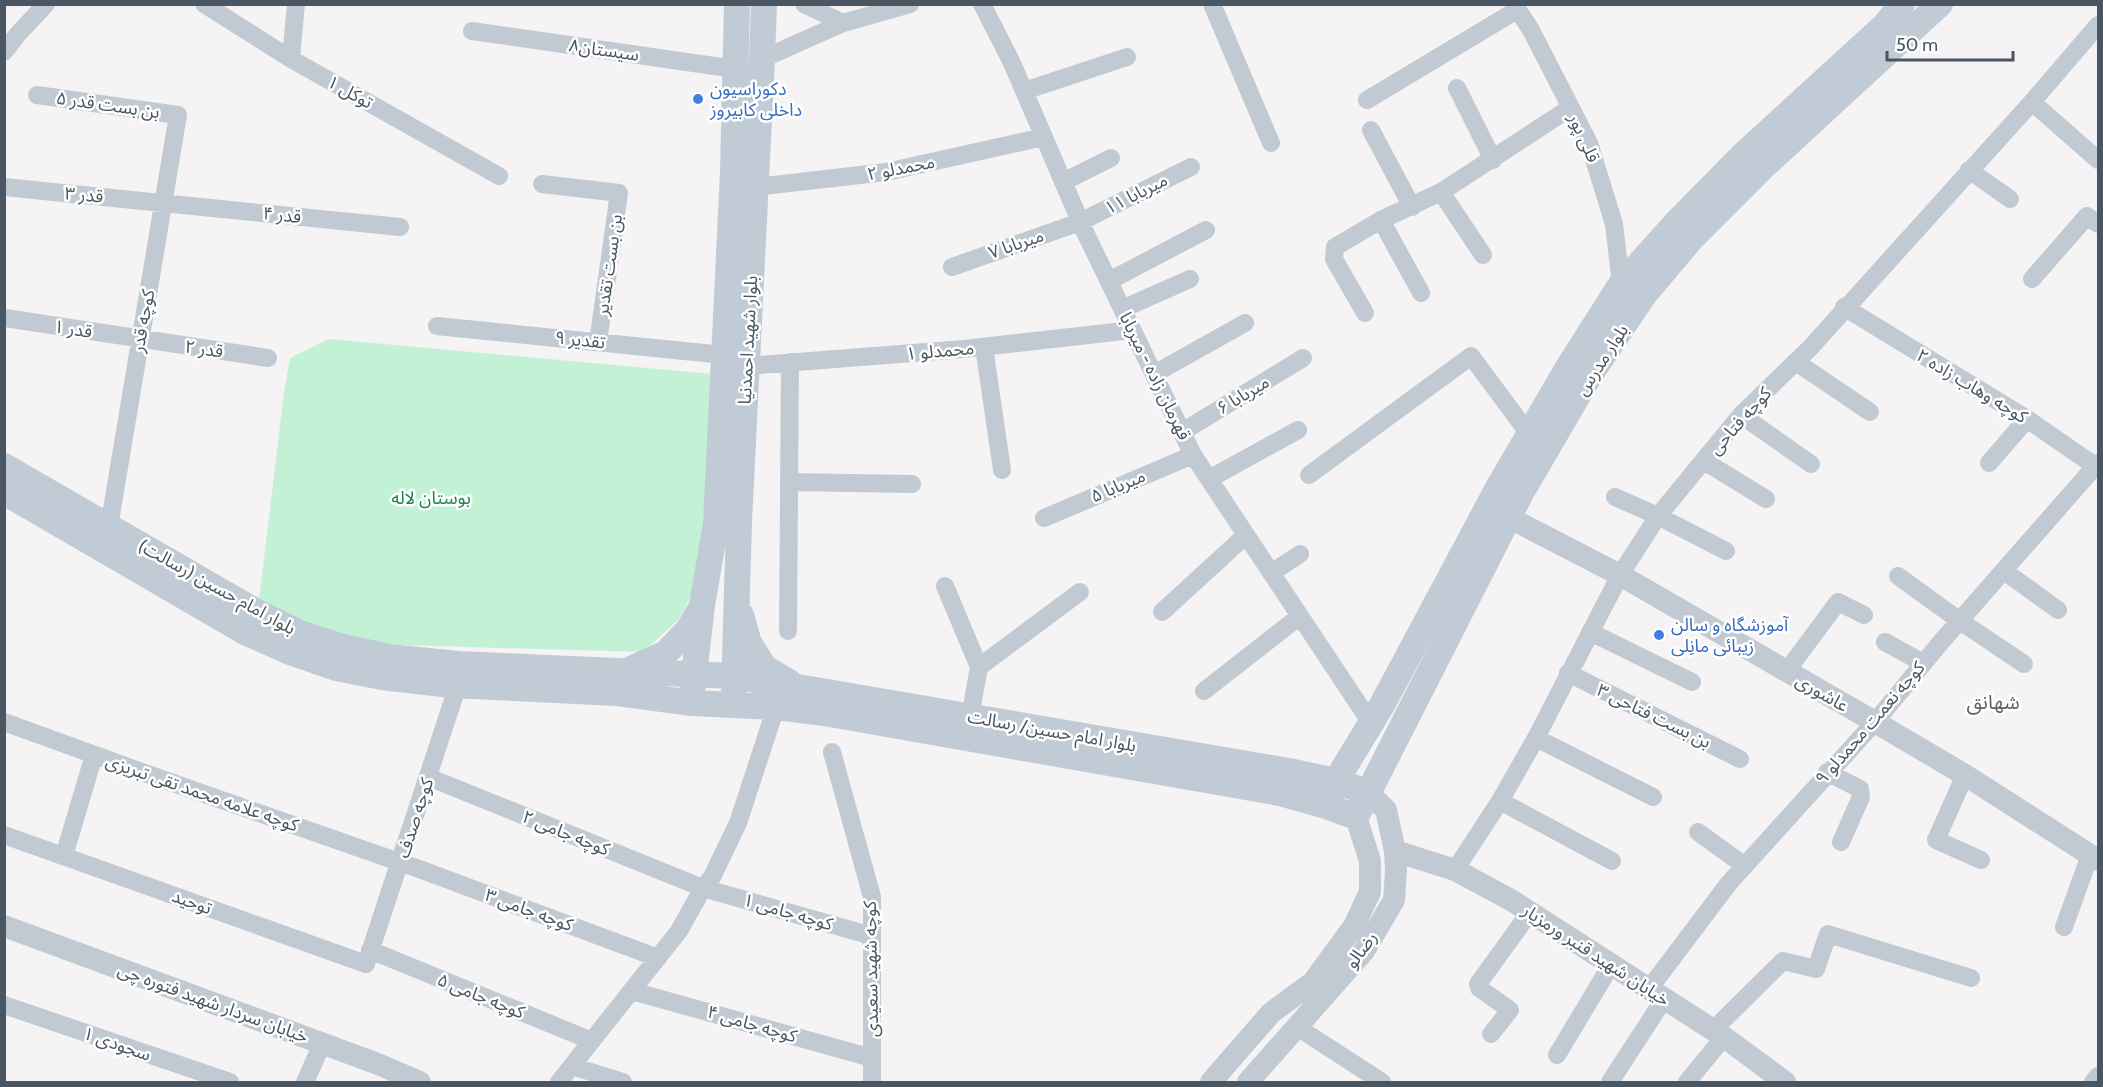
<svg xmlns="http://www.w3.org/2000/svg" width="2103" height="1087" font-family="Cabin,'Noto Sans Arabic',sans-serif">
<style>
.green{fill:#c3f1d5}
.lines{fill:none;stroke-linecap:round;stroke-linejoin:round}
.minor{stroke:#c1cad2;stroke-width:18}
.tertiary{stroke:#c1cad2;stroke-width:22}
.secondary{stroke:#c1cbd6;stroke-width:26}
.shop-dot{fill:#3f7fe0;stroke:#fff;stroke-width:2}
.labels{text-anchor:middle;stroke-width:5;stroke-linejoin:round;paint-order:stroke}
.street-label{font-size:18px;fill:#4a5661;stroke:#fff}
.shop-label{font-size:18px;fill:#366cbe;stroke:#fff;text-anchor:start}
.park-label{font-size:18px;fill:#17864f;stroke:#fff}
.neighbourhood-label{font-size:20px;fill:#5f6368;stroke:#fff}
</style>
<rect width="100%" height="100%" fill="#f5f3f3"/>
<path class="green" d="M329,339L712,374L704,560L696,587L678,620L643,652L400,645L351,638L308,623L259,600L284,393L290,358Z"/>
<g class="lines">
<path class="minor" d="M204,4L291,59L499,176
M804,4L843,23
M982,4L1012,63L1083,228L1193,455L1371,723
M1212,4L1271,143
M1514,4L1531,30L1589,143L1614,224L1621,284
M472,31L735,69
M4,52L17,35L46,4
M291,59L296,4
M762,59L843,23L910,4
M1457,88L1493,160
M1024,91L1127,57
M37,95L178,115L109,527
M1367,100L1517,10
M2032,102L2098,160
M1371,130L1412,207
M1969,170L2010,199
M1063,182L1111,158
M542,184L619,193L598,342
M4,187L400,227
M756,187L886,172L1044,137
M1441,192L1483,255
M1381,220L1421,293
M952,267L1080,222L1191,167
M2032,279L2087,216L2098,224
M1109,281L1206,230
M1844,307L2027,419L2098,468
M1122,309L1190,279
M1365,313L1334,259L1335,247L1381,220L1441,192L1570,108
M5,318L268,358
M437,326L724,355
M984,347L1002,470
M1796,362L1870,412
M747,366L964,349L1132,330
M1154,374L1245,323
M1741,415L1811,464
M1182,432L1303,358
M1704,461L1766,499
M1989,463L2027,419
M1309,475L1471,356L1529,434L1537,438
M1209,479L1298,430
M789,482L912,484
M1615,497L1658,516L1726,551
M1044,518L1193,455
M2004,571L2058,610
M1271,573L1300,554
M1898,576L1960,621L2024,664
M945,586L979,667L970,717
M1162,612L1246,535
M788,631L790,362
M1590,632L1692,682
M1885,642L1923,663
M979,667L1080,592
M1786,672L1838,602L1864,615
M1568,673L1740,759
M1204,691L1300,616
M4,722L139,771L422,870L658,958
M1536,738L1653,797
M832,752L872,897V1082
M1827,772L1860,789L1861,797L1841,842
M1965,775L1936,840L1981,860
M428,777L703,888L872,936
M1500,801L1612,861
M1698,832L1745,866
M4,835L366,964L458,685
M64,856L94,755
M1455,870L1500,801L1536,738L1620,575L1658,516L1741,415L1810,348L2032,102L2098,25
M2064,927L2090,855
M370,950L592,1041
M1649,989L1729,883L1875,722L1941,642L2098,463
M632,991L872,1058
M4,1005L230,1082
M1297,1027L1382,1082
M1713,1030L1783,961L1816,969L1828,934L1971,978
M1491,1034L1510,1010L1479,988L1478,984L1530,912
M1557,1055L1611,965
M572,1066L623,1082
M305,1082L322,1044
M559,1082L679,931L703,888L712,877L738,823L776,707
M1610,1082L1664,999
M1687,1082L1724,1037
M2093,1082L2098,1076"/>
<path class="tertiary" d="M1508,517L1620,575L1875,722L1965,775L2098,860
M1395,851L1455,870L1511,900L1724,1037L1785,1082
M4,926L378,1064L420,1082
M1211,1082L1271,1013L1313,982L1354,926L1370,892V861L1356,817
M1248,1082L1364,951L1394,900L1396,871L1395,851L1386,810L1369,793"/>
<path class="secondary" d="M4,466L257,612L302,634L343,647L389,657L458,664L733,676L1289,771L1336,781L1369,793
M4,492L245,632L290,652L336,668L382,677L451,685L617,693L692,703L776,707L824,713L1280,793L1326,806L1356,817L1521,493L1590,375L1644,295L1692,238L1762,168L1940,4
M741,615L749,643L765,668L789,682
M631,669L666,653L688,630L699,611
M692,692L702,605L716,524L733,172L737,4
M734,693L739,522L762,59L764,4
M1330,797L1336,781L1382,705L1499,486L1567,369L1621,284L1676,223L1745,153L1885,25L1902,4"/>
</g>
<g class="shop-dot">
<circle cx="698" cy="99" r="6"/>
<circle cx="1659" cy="635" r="6"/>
</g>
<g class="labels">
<g class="street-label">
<text transform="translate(604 50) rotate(8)" y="6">سیستان۸</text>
<text transform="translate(350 92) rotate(29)" y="6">توکل ۱</text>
<text transform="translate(108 105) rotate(8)" y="6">بن بست قدر ۵</text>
<text transform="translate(1584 138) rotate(66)" y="6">قلی پور</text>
<text transform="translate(901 168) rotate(-11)" y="6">محمدلو ۲</text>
<text transform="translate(1136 194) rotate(-27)" y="6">میربابا ۱۱</text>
<text transform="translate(84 195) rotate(5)" y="6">قدر ۳</text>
<text transform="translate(282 215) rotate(6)" y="6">قدر ۴</text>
<text transform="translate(1016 244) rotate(-19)" y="6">میربابا ۷</text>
<text transform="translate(609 265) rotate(-82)" y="6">بن بست تقدیر</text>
<text transform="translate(143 321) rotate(-80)" y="6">کوچه قدر</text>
<text transform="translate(73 329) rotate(9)" y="6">قدر ۱</text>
<text transform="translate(580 340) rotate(6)" y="6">۹ تقدیر</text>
<text transform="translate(748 340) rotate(-87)" y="6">بلوار شهید احمدنیا</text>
<text transform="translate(204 349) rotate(8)" y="6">قدر ۲</text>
<text transform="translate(940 351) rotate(-5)" y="6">محمدلو ۱</text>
<text transform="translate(1602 360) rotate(-57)" y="6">بلوار مدرس</text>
<text transform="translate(1155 376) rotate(64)" y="6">قهرمان زاده - میربابا</text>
<text transform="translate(1972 386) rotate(31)" y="6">کوچه وهاب زاده ۲</text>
<text transform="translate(1243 395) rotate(-31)" y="6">میربابا ۶</text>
<text transform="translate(1740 421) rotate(-48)" y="6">کوچه فتاحی</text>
<text transform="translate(1118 486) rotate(-23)" y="6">میربابا ۵</text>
<text transform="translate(217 587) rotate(29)" y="6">بلوار امام حسین (رسالت)</text>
<text transform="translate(1822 693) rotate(30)" y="6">عاشوری</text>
<text transform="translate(1654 716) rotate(26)" y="6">بن بست فتاحی ۳</text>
<text transform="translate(1870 723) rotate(-49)" y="6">کوچه نعمت محمدلو ۹</text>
<text transform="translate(1052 731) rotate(10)" y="6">بلوار امام حسین/ رسالت</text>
<text transform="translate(202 793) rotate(19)" y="6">کوچه علامه محمد تقی تبریزی</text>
<text transform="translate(415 818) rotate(-72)" y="6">کوچه صدف</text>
<text transform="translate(566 833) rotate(22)" y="6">کوچه جامی ۲</text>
<text transform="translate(192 902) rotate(20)" y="6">توحید</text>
<text transform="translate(529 910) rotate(20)" y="6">کوچه جامی ۳</text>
<text transform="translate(788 912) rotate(16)" y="6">کوچه جامی ۱</text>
<text transform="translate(1361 950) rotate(-54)" y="6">رضالو</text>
<text transform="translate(1596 955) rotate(33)" y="6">خیابان شهید قنبر ورمزیار</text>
<text transform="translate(871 969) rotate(-91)" y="6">کوچه شهید سعیدی</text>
<text transform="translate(481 996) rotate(22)" y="6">کوچه جامی ۵</text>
<text transform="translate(213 1003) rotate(20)" y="6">خیابان سردار شهید فتوره چی</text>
<text transform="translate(752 1024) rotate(16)" y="6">کوچه جامی ۴</text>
<text transform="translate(117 1044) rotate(19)" y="6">سجودی ۱</text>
</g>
<g class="shop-label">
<text x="710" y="95">دکوراسیون<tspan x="710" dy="21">داخلی کابیروز</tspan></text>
<text x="1671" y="631">آموزشگاه و سالن<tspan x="1671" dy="21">زیبائی مانِلی</tspan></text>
</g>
<g class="park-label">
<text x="431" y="504">بوستان لاله</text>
</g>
<g class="neighbourhood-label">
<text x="1993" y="709">شهانق</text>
</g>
</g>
<rect width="2103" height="1087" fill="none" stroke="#4a5661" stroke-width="12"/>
<path d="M1887 51v9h126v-9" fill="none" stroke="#4a5661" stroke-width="3"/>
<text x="1896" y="51" font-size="18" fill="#4a5661" stroke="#ffffff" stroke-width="4.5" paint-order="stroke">50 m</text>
</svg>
